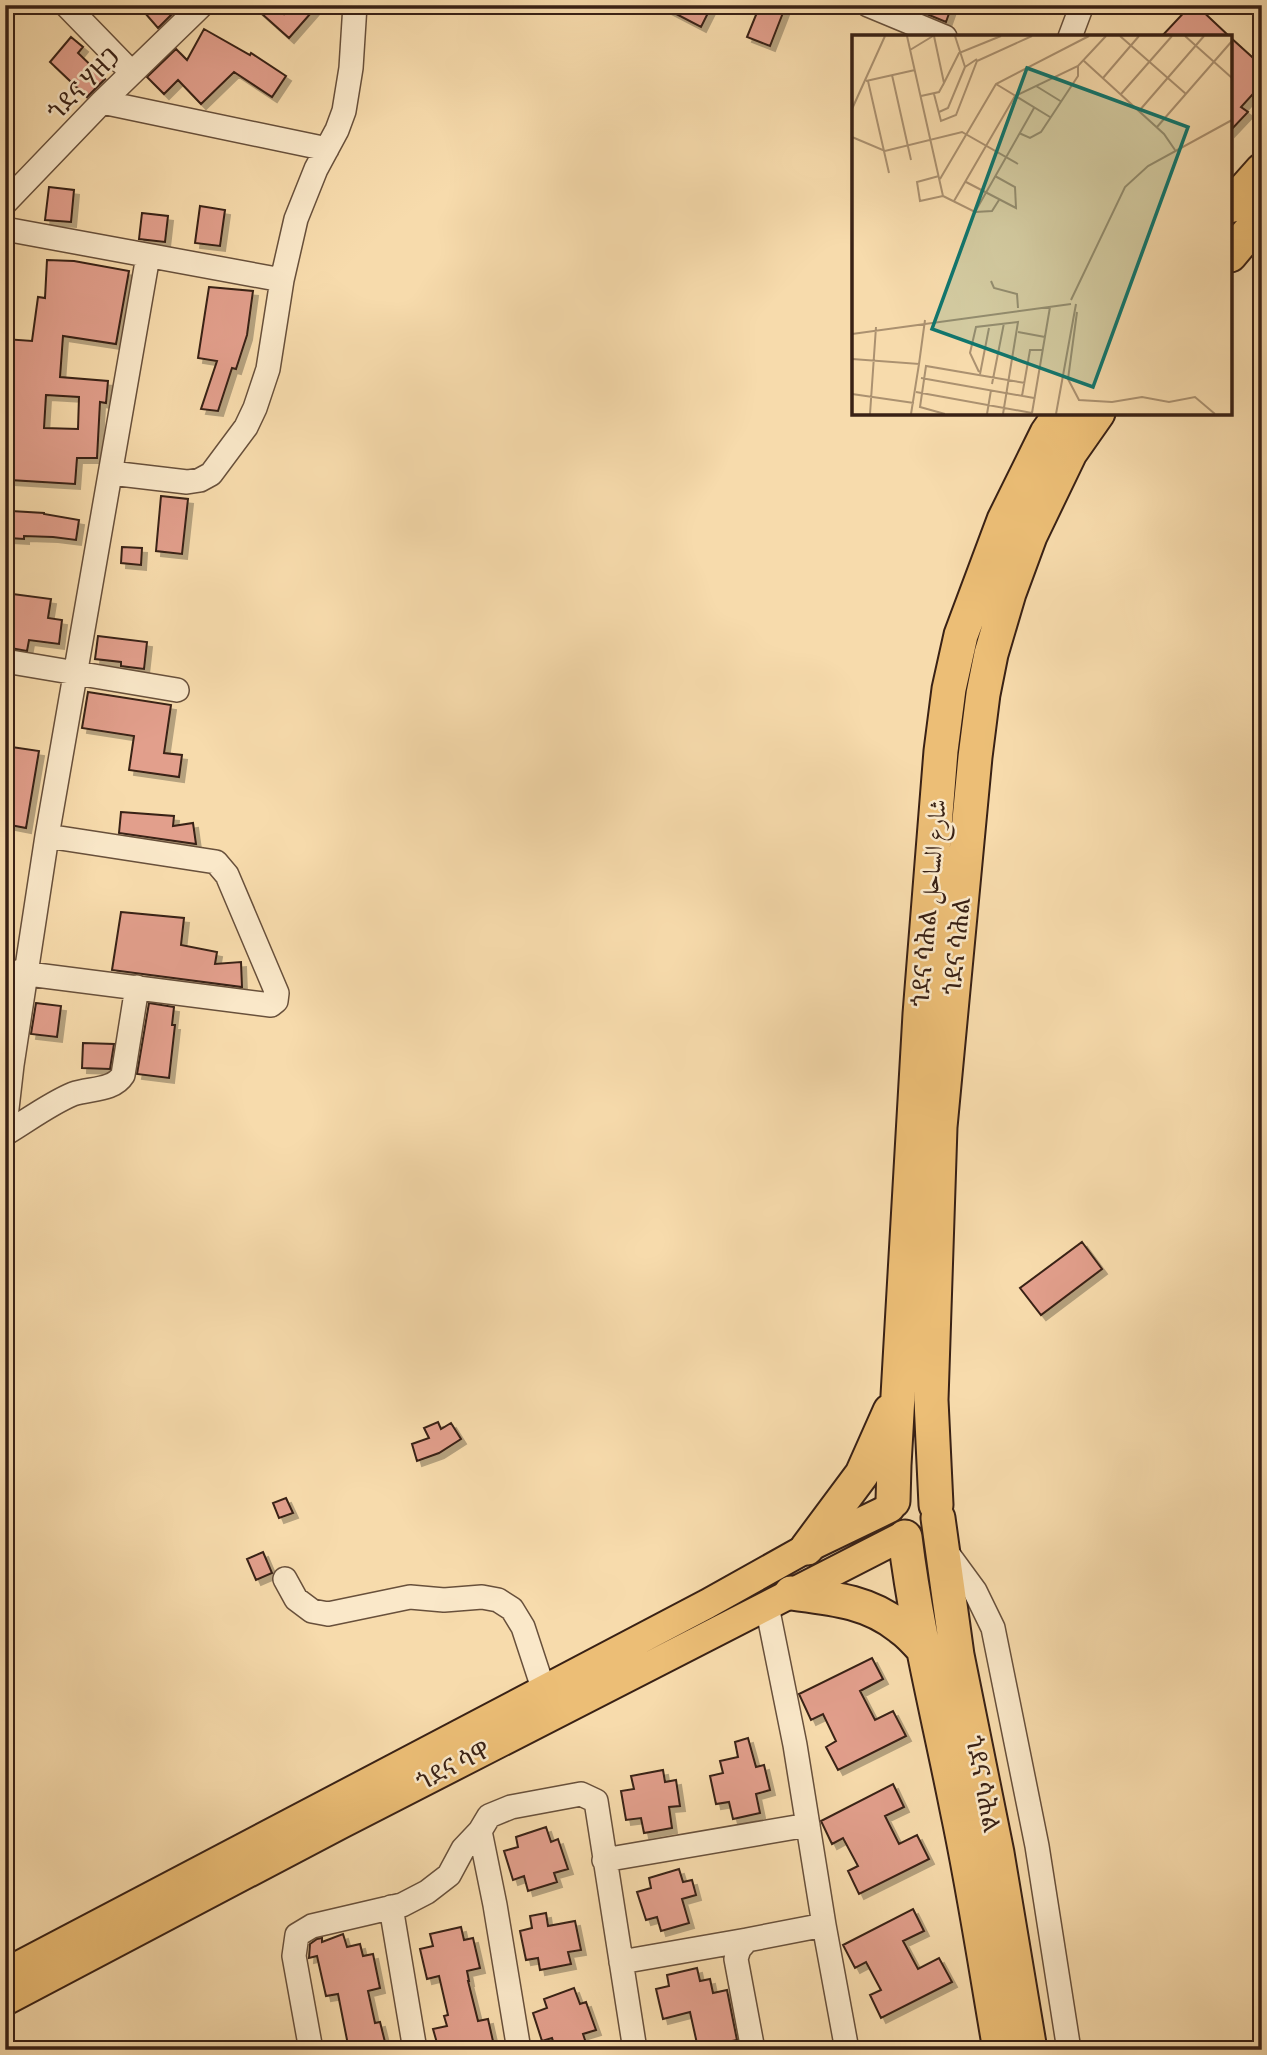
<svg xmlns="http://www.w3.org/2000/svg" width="1267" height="2055" font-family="'Libre Bodoni',Amiri,'Noto Serif Ethiopic',serif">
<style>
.building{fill:#e29f8c;stroke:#392115;stroke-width:2;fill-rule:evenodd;filter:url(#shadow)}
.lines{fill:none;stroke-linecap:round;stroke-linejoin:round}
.minor-casing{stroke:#68503b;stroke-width:26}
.major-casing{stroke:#392115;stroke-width:32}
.highway-casing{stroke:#392115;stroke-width:37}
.minor{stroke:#fae8c9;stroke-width:23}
.major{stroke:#ecbe76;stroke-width:28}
.highway{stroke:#ecbe76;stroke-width:33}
.labels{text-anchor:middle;stroke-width:5;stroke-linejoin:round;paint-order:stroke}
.street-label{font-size:24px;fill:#392115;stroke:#fae8c9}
.inset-road{fill:none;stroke:#ab9170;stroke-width:2}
.view{fill:#0f766e;fill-opacity:0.15;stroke:#0f766e;stroke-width:3.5}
.inset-edge{fill:none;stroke:#392115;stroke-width:3.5}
</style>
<defs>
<filter id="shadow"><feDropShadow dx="5" dy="5" stdDeviation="0" flood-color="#0004"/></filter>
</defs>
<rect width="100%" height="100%" fill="#f7dbac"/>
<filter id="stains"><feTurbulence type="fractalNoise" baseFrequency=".00286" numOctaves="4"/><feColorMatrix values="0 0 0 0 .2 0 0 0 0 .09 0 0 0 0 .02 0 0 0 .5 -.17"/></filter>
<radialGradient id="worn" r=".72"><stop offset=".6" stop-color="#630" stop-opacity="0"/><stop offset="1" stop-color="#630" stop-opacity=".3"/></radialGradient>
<path class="building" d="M138,5H161L172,14L158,28Z
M252,5H273L284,14L292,5H318L289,38Z
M659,5H712L701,27Z
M760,5H786L770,46L747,37Z
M905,5H952L946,22Z
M1191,5H1196L1230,37H1161Z
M204,29L250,55L251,53L286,76L272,97L234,72L201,104L178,80L164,94L147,77L176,49L187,60Z
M71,37L83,47L78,53L105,79L87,97L50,62Z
M1230,37L1262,66V84L1241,107L1248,112L1230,131Z
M49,187L74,190L71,222L45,220Z
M200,206L225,210L220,246L195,243Z
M142,213L168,216L165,242L139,239Z
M47,260L74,261L129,271L116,344L63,336L60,377L108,381L106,403L100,402L97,458H77L75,484L10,480L11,408L5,407V339L32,341L38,297L45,298ZM46,395L79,397L78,429L44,428Z
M209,287L253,291L247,335L236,369L232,368L218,411L201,409L217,361L198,358Z
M161,496L188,499L182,554L156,551Z
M11,511L44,513V514L79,520L76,540L53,537L24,536V539L9,538Z
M122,547L142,548L141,565L121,563Z
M5,593L51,599L48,618L62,620L59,644L29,640L27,651L5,647Z
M98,636L147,642L144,669L121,666V662L95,659Z
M88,692L171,705L164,753L182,755L179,777L129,770L134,736L82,728Z
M5,746L39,751L26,828L5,824L8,795H5V787L9,764H5Z
M121,812L174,816L173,826L193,823L196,844L119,833Z
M121,912L184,918L181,945L217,952L215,964L241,962L242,987L112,970Z
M36,1003L61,1006L57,1037L31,1034Z
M149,1003L174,1007L172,1025H175L169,1078L137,1074Z
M83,1043L114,1044L110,1069L82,1068Z
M1082,1242L1102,1269L1041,1315L1020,1288Z
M438,1422L441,1429L451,1423L461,1439L439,1453L417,1461L412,1444L429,1438L424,1428Z
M286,1498L293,1513L279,1518L273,1503Z
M263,1552L272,1573L256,1580L247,1559Z
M872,1658L883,1679L860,1691L875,1720L893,1711L906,1736L838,1770L826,1747L836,1741L823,1714L811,1720L799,1694Z
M748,1738L756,1767L764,1765L770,1790L756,1794L760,1813L733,1819L729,1802L716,1804L710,1776L723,1773L720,1761L738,1757L735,1742Z
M663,1770L665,1782L676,1780L680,1806L669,1807L672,1828L644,1833L641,1818L626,1820L621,1791L634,1789L631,1776Z
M893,1784L904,1807L885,1816L899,1844L917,1835L929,1859L859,1894L848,1871L858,1866L843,1838L832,1844L821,1821Z
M546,1827L551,1842L558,1839L568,1869L554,1873L557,1882L528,1891L524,1876L513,1880L504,1851L518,1847L516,1837Z
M679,1869L683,1882L692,1880L696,1895L682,1899L689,1923L661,1931L657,1917L646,1920L637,1892L651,1888L649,1878Z
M913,1909L924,1931L903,1941L918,1969L939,1958L952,1982L881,2018L870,1995L881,1990L866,1962L855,1968L843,1945Z
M546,1913L548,1926L575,1921L581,1950L568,1952L571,1964L540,1970L538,1958L526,1960L520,1931L532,1928L530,1916Z
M461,1927L464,1940L473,1938L480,1968L467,1971L469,1981H468L478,2021L488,2019L495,2050H439L433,2029L447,2026L444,2016L448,2015L439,1976L427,1979L420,1949L433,1946L430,1934Z
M343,1934L347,1947L360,1944L363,1956L373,1954L380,1988L368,1991L375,2023L380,2022L387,2050H349L338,1994L326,1996L317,1956L309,1958L310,1944L317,1939L322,1938V1942Z
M697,1968L700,1981L710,1979L713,1993L727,1990L737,2040L698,2048L690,2012L663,2019L656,1989L669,1986L667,1975Z
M574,1988L580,2004L586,2002L596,2030L583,2034L586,2043L565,2050H556L552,2038L542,2041L533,2013L547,2008L544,1999Z"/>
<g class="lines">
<defs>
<path id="minor" d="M66,5L132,73
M868,5L945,37
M5,7L7,5
M1070,37L1082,5
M102,102L327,149
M5,203L102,102L202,5
M5,229L282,280
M111,473L187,482L200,480L211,474L246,427L255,408L268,369L282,280L296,219L316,169L337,130L344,111L351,68L355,5
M5,661L177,690
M5,971L271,1005L276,1001L277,993L227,875L216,862L47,836
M5,1126L12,1065L47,836L148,256
M5,1134C27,1121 49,1104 73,1094C90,1088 113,1091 123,1075L137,987
M945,1550L975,1591L993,1628L1037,1846L1069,2050
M285,1579L296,1599L312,1611L328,1614L410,1597L444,1600L482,1597L498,1600L512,1609L523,1627L544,1691
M767,1606L795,1745L824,1925L847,2050
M480,1831L495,1905L519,2050
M604,1860L808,1825
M391,1907L415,2050
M621,1962L747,1940
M311,2050L294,1956L297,1935L312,1926L402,1905L427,1892L449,1875L463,1849L480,1831L489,1816L511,1807L581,1794L596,1801L635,2050
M753,2050L736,1959L739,1949L747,1940L824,1925"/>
<path id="major" d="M5,1973L707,1604L807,1548L890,1508
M5,2001L341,1824L903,1536"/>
<path id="highway" d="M1230,206L1262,170
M1230,255L1262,217
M893,1501L894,1465L920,1014L941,751L949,689L961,635L1004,520L1047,433L1061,413
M936,1505L931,1400L940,1127L975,757L983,694L991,654L1009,593L1030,536L1070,453L1098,413
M938,1518L957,1655L997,1853L1030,2050
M905,1537C916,1628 939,1718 957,1809C974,1889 986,1969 1000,2050
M807,1548L862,1474L890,1411
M791,1593C830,1598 868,1601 900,1627C909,1633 917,1642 924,1650"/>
</defs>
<use href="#minor" class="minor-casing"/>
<use href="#major" class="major-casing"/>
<use href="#highway" class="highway-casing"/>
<use href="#minor" class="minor"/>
<use href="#major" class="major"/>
<use href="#highway" class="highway"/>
</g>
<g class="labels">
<g class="street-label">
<text transform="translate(84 84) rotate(-45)" y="8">ጎደና ሃዘጋ</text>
<text transform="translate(929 903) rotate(-85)" y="8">ጎደና ሳሕል شارع الساحل</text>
<text transform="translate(957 946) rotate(-84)" y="8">ጎደና ሳሕል</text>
<text transform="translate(453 1766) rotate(-27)" y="8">ጎደና ሳዋ</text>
<text transform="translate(983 1784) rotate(79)" y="8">ጎደና ሳሕል</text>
</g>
</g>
<g transform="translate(852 35)">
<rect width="380" height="380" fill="#f7dbac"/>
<path class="inset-road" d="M55,1L91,161L68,166L65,147L87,141M82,1L92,48L107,18L149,1M103,1L113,32L125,24M268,1L334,59M333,1L380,43M58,15L81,1M232,26L312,99L323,115M40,40L59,125M251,43L287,1M14,46L63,35M16,46L37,138M144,49L198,82M184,51L210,67M82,59L89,86L104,80L125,26L180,1M269,59L320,1M69,61L87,57L92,48M0,74L33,1M287,76L352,1M87,77L96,73L113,32M305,92L380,6M167,98L178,103L189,97L226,41V31M0,102L33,116L110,97L166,129M88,144L144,49L237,1M114,147L164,173L163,152L143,141M91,161L123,177L182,73M102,166L163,61L226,31L254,1M123,177L140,176L147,165M139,246L142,253L165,259L166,273M219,265L273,152L296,131L380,85M225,277L216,344L227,365L260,367L290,362L317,367L343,362L363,379M166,297L193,302M0,299L219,269M0,324L67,329L73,285M127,337L118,318L124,292L166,287L151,379M128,339L137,293M69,343L182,363M140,349L152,288M64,357L180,378M0,359L62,368M170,361L178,315H191M180,378L198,272M18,379L24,292M59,379L67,329M93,379L68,372L74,331L173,348M135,379L139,355M204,379L224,269"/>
<path class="view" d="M175,33L336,92L241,352L80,294Z"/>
<rect width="380" height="380" class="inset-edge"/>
</g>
<rect width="1267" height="2055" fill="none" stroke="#f7dbac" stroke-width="28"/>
<rect x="7" y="7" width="1253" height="2041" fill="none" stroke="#392115" stroke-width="3.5"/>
<rect x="14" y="14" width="1239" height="2027" fill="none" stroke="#392115" stroke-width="2"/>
<rect width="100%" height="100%" filter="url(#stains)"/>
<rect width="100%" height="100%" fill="url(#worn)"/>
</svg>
